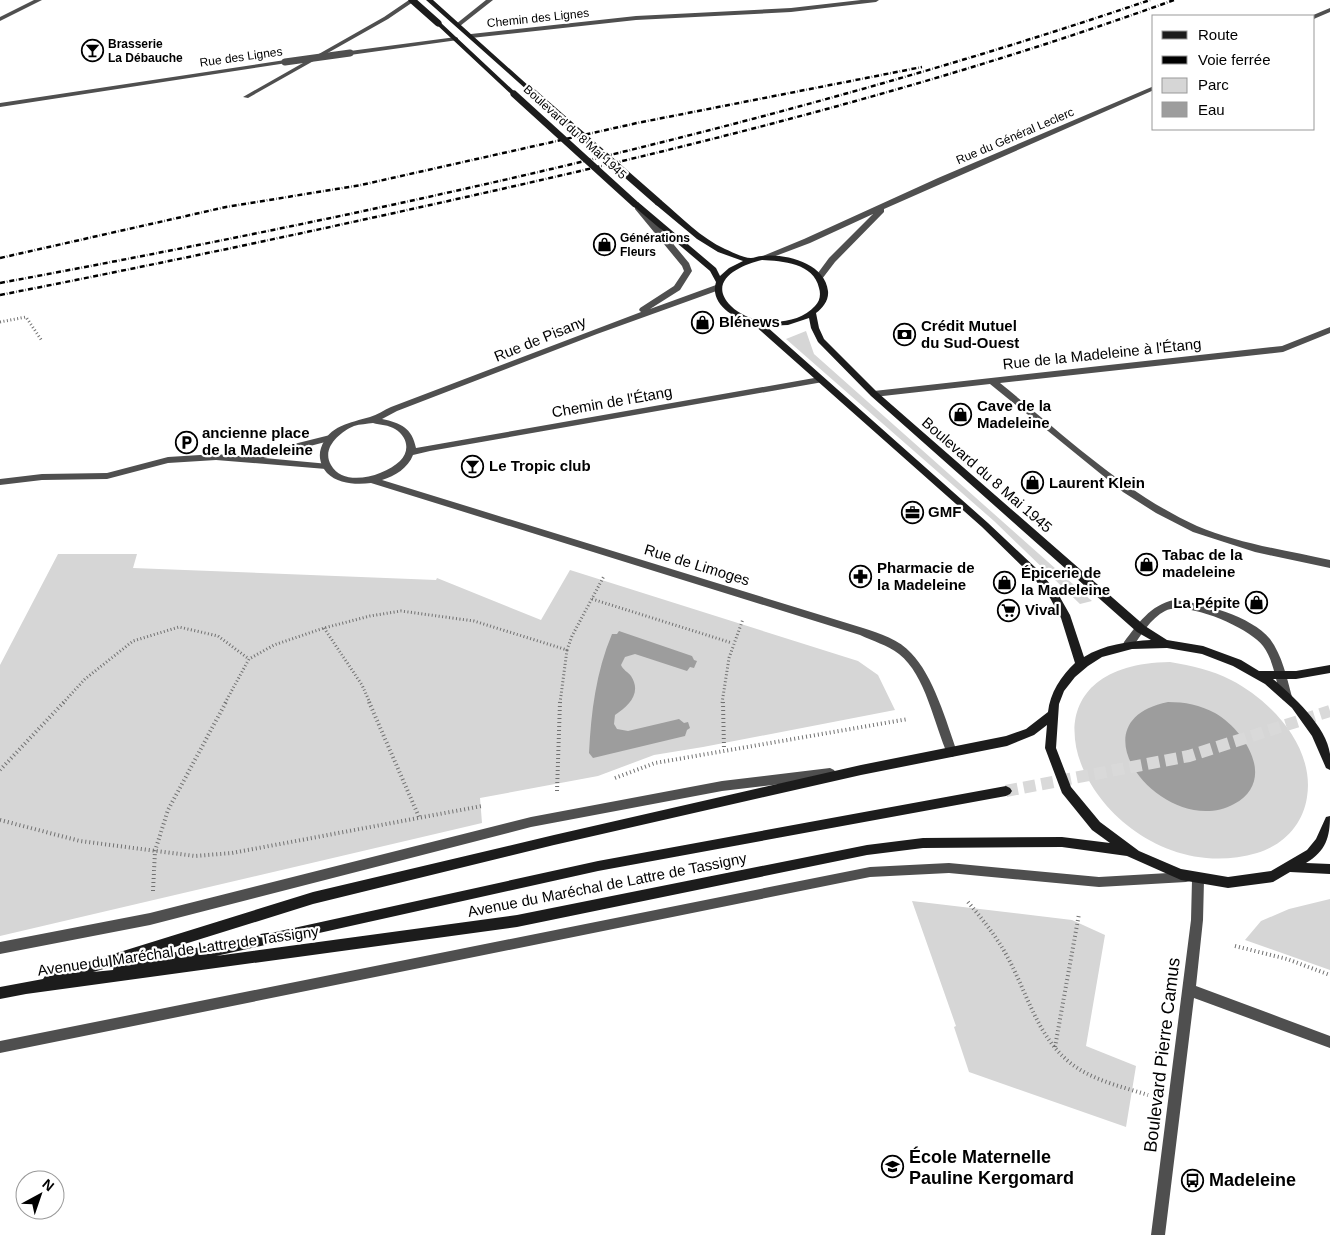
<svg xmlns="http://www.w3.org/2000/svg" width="1330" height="1235" font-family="Arial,sans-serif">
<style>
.green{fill:#d6d6d6}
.water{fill:#9d9d9d}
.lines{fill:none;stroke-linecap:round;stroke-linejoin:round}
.secondary-tunnel{stroke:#d9d9d9;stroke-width:12;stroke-dasharray:12 6;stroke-linecap:butt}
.path-far1{stroke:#717171;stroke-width:3;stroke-dasharray:1 2.5;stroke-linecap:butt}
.path{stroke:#717171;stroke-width:4;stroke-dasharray:1 3;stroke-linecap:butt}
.service{fill:#4f4f4f;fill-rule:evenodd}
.minor{fill:#4f4f4f;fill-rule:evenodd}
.tertiary{fill:#4f4f4f;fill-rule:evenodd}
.secondary{fill:#1c1c1c;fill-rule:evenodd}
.rail{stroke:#000;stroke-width:2.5;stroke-dasharray:5 2 0.5 2;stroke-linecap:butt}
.minor-bridge{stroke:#4f4f4f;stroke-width:7}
.secondary-bridge{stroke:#1c1c1c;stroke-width:7}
.labels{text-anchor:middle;stroke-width:4.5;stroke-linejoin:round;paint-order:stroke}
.far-street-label{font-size:12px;fill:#000;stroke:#fff}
.far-poi-label{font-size:12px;font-weight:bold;fill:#000;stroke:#fff;text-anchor:start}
.poi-label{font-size:15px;font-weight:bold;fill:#000;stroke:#fff;text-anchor:start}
.street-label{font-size:15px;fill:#000;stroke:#fff}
.near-street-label{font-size:18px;fill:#000;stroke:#fff}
.near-poi-label{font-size:18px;font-weight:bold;fill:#000;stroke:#fff;text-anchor:start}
</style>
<rect width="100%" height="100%" fill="#fff"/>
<path class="green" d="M806,331L814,354L1092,601L1080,604L994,521L786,339Z
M58,554H137L133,568L436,580L437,578L541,620L570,570L858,661L878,675L895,710L703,747L654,755L598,776L480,798L482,823L0,936V665Z
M1170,662C1192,666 1212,670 1231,680C1272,701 1315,748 1307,797C1303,824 1284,845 1257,853C1106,897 981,665 1170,662Z
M1330,899V970L1245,940L1261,921L1289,909Z
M912,901L1072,920L1105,935L1086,1046L1136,1066L1126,1127L969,1072L954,1027L956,1026Z"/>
<path class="water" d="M619,631L692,656L694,660L697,661L694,668L690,667L687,671L635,654L625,657L621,665C623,670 628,672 631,676C642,693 629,706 615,715L614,724L617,729L628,731L679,719L684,723L688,722L690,728L687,730L685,736L593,758L589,753C591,712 596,672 612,634H617Z
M1168,702C1185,702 1200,705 1215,713C1246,731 1277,781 1234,804C1166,841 1068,722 1168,702Z"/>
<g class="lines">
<path class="secondary-tunnel" d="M1006,791L1189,756L1330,711"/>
<path class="path-far1" d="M0,322L26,317L42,341
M592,599L732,643
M324,628L362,685L370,703
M63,703L85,679L133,641L179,627L218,636L249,659
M225,703L249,659L274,645L324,628L370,616L401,611L474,621L567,650L572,636L604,576
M560,703L567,650
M722,703L729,658L743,619"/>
<path class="path" d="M369,702L419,817
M723,702L724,750
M0,770L64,702
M615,778L655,763L908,719
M557,791L560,702
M0,820L80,841L195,856L232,853L482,806
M153,891L155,851L168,810L226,702
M968,902C983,920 997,937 1008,958C1028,995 1038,1039 1073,1065C1095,1081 1123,1087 1148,1095
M1235,946L1287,959L1330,975
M1055,1047L1079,914"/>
<path class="service" d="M409,0H416L388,19L248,98L243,97L384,17Z
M330,435L334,438L333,440L264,458L329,464L331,466L326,469L216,460L168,463L107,479L42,480L0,485V479L42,474L107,473L168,457L216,454L250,457L254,454Z
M1174,600C1203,603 1251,616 1270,639C1282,655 1287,678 1292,697L1291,700L1287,701L1283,700C1275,683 1275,662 1263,646C1250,628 1186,600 1165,611C1151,618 1141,635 1132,648H1124L1123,645L1124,642C1138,624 1150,605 1174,600Z
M830,768L834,770L836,773L834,776L830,778L722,791L531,827L150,925L0,954V942L150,913L531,817L722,781Z
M949,863L1099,877L1186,872L1190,873L1192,877L1190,881L1186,882L1099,887L949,873L870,877L0,1053V1041L870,867Z"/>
<path class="minor" d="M34,0H42L0,21V17Z
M486,0H493L460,26H456V24Z
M861,0H879L876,2L791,12L636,20L471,38L468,36L471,34L636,16L791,8Z
M456,37L458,38V40L350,55L347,53L350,51Z
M285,60L288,62L287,63L0,107V103Z
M635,205H641L689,263L692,271L680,290L650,309L716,285H722V289L597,334L397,411L382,419C401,423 412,428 416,448L820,377L823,378V382L430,451L413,455C408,468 395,476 382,480L863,628C879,633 900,640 911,653C933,675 947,723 957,752L956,755L952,757L948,755C934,725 926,675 899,654C887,645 873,641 860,635L371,483C357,485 338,484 327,473C321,466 318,457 321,448C329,425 350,423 370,417C377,415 384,410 391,407L641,312L639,310L640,308L674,286L684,271L682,266L635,209ZM373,423C380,425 389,425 395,429C408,437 410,451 400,461C384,476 344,488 331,465C321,448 340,432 354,426C360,424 367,424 373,423Z
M1330,327V333L1283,352L1000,383C1063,434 1123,492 1197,526C1237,543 1288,551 1330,560V568L1255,552L1193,532L1156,513L1123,492L990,384L874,397L870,394L874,391L1282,346Z
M1198,875L1202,876L1204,880L1203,920L1196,986L1330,1036V1048L1194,998L1165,1235H1151L1191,920L1192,880L1194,876Z"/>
<path class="tertiary" d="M1330,8V12L1316,18L1314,19V16H1311Z
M1154,86V90L884,209V212L835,262L822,279H819L815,277L829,258L873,214L810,243L765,260H762L758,258L804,239L938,178Z"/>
<path class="secondary" d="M426,0H433L531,88V90H527Z
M436,22H440L516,93V95H512L436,24Z
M655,200H661C681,217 701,238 725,249C732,252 743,258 751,258C754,258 758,256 762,256C785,253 825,263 828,291C829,300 823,308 816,313L819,328L824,339L877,392L1145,626L1167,640L1203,646L1241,660L1259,671H1296L1330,665V673L1296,679H1273C1293,696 1327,727 1330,754C1330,759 1330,765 1330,770L1326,768L1312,736L1292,708L1265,684L1233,666L1202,654L1167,648L1132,649L1102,657L1088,666L1075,677L1064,691L1059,704L1056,748L1071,787L1100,822L1139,851L1181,869L1228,877L1271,871L1307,850L1316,839L1326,817L1330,816C1330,837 1326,851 1306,863L1330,864V874L1290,872L1273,882L1228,888L1181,880L1127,856L1062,847L923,848L867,855L517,927L26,994L0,999V987L43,979L45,976L49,974L313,892L554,835L861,765L1006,736L1026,729L1048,712C1050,693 1061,676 1075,663L1061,618L1050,598L1032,576L982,527L753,324C735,319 709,304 716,282L710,271L631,204L638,202L716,268L720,276L729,268L743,261L718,252L697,239L655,204ZM762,260C782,261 814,263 819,288C821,294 820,301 815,306C795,328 751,326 731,306C706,281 740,265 762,260ZM809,318L811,328L818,342L871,396L1137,632L1151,640C1129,641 1103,645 1084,657L1070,615L1057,592L1038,570L988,523L766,326L788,325ZM1047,725L1045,748L1062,793L1092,830L1110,843L1062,837L923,838L867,845L517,915L216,956L598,871L1006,796L1010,794L1012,791L1010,788L1006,786L598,861L271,933L130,961L313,904L554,845L861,775L1007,746L1034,735ZM114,966L113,970L93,972Z"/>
<path class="rail" d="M0,258L226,207L361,185L637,123L922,67
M0,283C388,211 776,127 1150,0
M0,295C169,262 338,226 506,188C732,137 956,79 1174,0"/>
<path class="minor-bridge" d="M285,62L350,53"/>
<path class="secondary-bridge" d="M412,0L438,23
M529,89L658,202
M514,94L635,204"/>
</g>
<defs>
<symbol id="bar-ring" viewBox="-11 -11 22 22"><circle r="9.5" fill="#fff" stroke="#000" stroke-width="1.5"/><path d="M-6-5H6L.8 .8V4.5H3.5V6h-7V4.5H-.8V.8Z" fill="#000"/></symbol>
<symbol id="shop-ring" viewBox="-11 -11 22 22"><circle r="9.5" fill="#fff" stroke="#000" stroke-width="1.5"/><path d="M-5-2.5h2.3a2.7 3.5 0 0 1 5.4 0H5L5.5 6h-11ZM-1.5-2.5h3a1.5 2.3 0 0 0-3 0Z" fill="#000"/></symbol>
<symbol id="bank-ring" viewBox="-11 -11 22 22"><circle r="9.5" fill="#fff" stroke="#000" stroke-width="1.5"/><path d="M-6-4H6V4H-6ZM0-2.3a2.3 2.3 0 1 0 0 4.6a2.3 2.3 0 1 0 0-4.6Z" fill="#000"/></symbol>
<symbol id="parking-ring" viewBox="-11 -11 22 22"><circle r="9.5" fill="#fff" stroke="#000" stroke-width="1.5"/><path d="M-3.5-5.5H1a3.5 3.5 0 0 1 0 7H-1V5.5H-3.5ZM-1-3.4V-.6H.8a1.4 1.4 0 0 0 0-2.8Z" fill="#000"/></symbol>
<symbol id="office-ring" viewBox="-11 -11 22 22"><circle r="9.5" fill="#fff" stroke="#000" stroke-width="1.5"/><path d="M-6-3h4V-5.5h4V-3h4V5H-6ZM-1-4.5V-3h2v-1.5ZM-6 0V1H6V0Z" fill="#000"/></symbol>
<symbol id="pharmacy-ring" viewBox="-11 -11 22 22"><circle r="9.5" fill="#fff" stroke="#000" stroke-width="1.5"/><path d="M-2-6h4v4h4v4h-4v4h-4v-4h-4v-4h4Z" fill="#000"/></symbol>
<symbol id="supermarket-ring" viewBox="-11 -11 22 22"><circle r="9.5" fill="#fff" stroke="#000" stroke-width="1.5"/><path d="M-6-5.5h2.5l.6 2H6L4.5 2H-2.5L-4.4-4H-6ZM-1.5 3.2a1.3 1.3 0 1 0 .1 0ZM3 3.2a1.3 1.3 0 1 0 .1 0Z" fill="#000"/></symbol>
<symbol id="school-ring" viewBox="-11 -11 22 22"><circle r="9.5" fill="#fff" stroke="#000" stroke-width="1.5"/><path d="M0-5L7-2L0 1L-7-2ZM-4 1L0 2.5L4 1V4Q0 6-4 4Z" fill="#000"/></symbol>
<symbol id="bus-ring" viewBox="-11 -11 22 22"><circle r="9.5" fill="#fff" stroke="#000" stroke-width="1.5"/><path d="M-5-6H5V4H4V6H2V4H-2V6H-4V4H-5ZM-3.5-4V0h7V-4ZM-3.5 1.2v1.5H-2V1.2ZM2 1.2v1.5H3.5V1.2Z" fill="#000"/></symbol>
</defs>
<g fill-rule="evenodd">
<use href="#bar-ring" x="80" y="38" width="25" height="25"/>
<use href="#shop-ring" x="592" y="232" width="25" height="25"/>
<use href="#shop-ring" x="690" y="310" width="25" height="25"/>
<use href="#bank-ring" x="892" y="322" width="25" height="25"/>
<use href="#shop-ring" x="948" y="402" width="25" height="25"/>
<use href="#parking-ring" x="174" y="430" width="25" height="25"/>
<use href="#bar-ring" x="460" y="454" width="25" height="25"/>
<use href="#shop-ring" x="1020" y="470" width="25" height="25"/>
<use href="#office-ring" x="900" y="500" width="25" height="25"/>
<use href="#shop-ring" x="1134" y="552" width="25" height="25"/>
<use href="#pharmacy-ring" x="848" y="564" width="25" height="25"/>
<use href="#shop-ring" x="992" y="570" width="25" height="25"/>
<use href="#shop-ring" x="1244" y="590" width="25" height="25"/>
<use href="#supermarket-ring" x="996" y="598" width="25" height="25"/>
<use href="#school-ring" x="880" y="1154" width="25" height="25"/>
<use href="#bus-ring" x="1180" y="1168" width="25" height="25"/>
</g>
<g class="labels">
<g class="far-street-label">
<text transform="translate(538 18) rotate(-6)" y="4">Chemin des Lignes</text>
<text transform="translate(241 57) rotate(-8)" y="4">Rue des Lignes</text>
<text transform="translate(575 132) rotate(42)" y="4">Boulevard du 8 Mai 1945</text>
<text transform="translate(1015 136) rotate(-23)" y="4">Rue du Général Leclerc</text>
</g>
<g class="far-poi-label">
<text x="108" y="48">Brasserie<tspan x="108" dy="14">La Débauche</tspan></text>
<text x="620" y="242">Générations<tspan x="620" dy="14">Fleurs</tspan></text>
</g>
<g class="poi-label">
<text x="719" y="327">Blénews</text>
<text x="921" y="331">Crédit Mutuel<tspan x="921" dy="17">du Sud-Ouest</tspan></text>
<text x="977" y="411">Cave de la<tspan x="977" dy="17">Madeleine</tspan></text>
<text x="202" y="438">ancienne place<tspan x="202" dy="17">de la Madeleine</tspan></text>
<text x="489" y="471">Le Tropic club</text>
<text x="1049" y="488">Laurent Klein</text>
<text x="928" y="517">GMF</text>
<text x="1162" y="560">Tabac de la<tspan x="1162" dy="17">madeleine</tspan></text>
<text x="877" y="573">Pharmacie de<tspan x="877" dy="17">la Madeleine</tspan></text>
<text x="1021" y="578">Épicerie de<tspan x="1021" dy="17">la Madeleine</tspan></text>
<text x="1240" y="608" text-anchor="end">La Pépite</text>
<text x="1025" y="615">Vival</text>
</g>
<g class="street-label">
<text transform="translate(540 339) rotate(-22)" y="5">Rue de Pisany</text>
<text transform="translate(1102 354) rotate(-6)" y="5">Rue de la Madeleine à l'Étang</text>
<text transform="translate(612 402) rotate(-10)" y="5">Chemin de l'Étang</text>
<text transform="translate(987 475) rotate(41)" y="5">Boulevard du 8 Mai 1945</text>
<text transform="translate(697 565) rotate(17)" y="5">Rue de Limoges</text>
<text transform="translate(607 885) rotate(-11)" y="5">Avenue du Maréchal de Lattre de Tassigny</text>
<text transform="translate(178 951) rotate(-8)" y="5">Avenue du Maréchal de Lattre de Tassigny</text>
</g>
<g class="near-street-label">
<text transform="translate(1162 1055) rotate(-83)" y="6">Boulevard Pierre Camus</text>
</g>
<g class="near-poi-label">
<text x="909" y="1163">École Maternelle<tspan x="909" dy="21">Pauline Kergomard</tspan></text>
<text x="1209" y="1186">Madeleine</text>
</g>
</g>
<rect x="1152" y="15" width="162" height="115" fill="#ffffff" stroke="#999999"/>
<rect x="1162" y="31" width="25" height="8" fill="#1c1c1c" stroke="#999999"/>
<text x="1198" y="40" font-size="15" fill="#000000">Route</text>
<rect x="1162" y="56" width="25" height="8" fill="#000000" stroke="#999999"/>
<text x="1198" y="65" font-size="15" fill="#000000">Voie ferrée</text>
<rect x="1162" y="78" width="25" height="15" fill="#d6d6d6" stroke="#999999"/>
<text x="1198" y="90" font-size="15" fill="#000000">Parc</text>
<rect x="1162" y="102" width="25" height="15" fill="#9d9d9d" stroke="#999999"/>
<text x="1198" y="115" font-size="15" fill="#000000">Eau</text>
<g transform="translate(40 1195) rotate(40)"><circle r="24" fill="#ffffff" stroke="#999999"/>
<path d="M0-4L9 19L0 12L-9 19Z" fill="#000000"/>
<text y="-8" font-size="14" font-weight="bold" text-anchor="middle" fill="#000000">N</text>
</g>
</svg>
